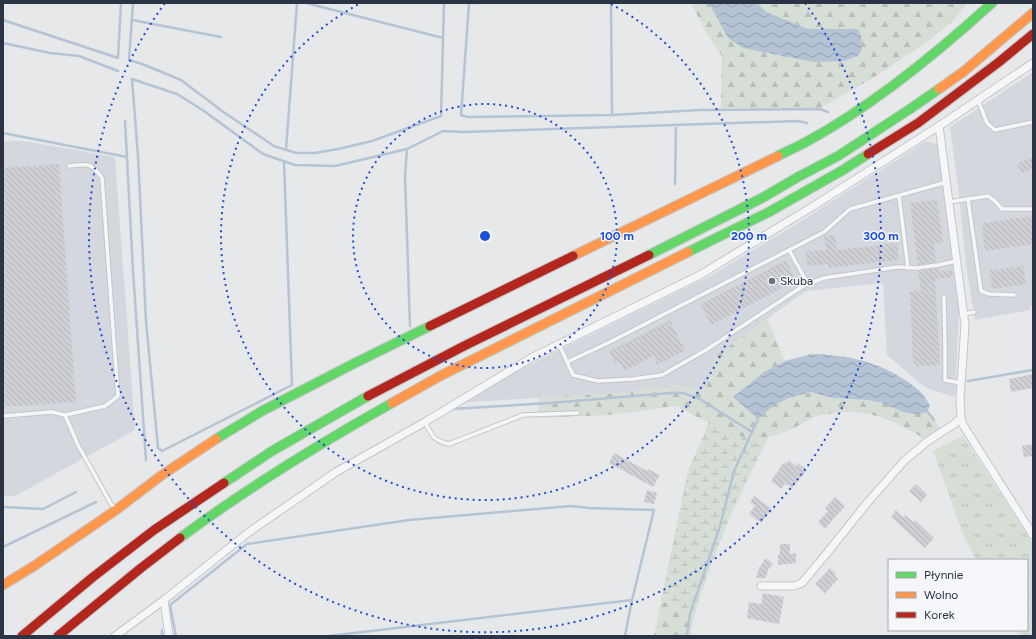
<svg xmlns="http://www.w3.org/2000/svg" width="1036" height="639" font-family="Figtree,sans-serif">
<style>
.built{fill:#d4d7dd}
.grass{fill:url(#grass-tufts)}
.forest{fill:url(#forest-firs)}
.wetland{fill:url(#wetland-marsh)}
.water{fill:url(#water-waves)}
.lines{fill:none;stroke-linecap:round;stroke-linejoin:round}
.stream{stroke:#b4c4d5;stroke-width:2.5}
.building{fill:url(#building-back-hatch)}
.lane-casing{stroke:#c4c6c8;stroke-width:5.5}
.street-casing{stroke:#c4c6c8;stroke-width:9}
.fast-casing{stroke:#c4c6c8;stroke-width:11}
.slow-casing{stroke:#c4c6c8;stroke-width:11}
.jam-casing{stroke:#c4c6c8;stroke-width:11}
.lane{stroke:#f5f6f7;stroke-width:3.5}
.street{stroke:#f5f6f7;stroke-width:7}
.fast{stroke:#63d668;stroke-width:9}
.slow{stroke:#ff974d;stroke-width:9}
.jam{stroke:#b3261e;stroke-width:9}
.ring{fill:none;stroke:#1d4ed8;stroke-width:2;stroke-dasharray:2 4}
.poi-dot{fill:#6c737f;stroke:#f4f6f9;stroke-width:1.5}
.labels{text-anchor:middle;stroke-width:3;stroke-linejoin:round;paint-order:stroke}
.poi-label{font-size:12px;fill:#2b3445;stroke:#f4f6f9;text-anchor:start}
.centre{fill:#1d4ed8;stroke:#f4f6f9;stroke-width:2}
.ring-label{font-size:12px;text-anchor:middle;font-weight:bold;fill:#1d4ed8;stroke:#f4f6f9;stroke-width:3;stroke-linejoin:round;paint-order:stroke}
</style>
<defs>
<pattern id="grass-tufts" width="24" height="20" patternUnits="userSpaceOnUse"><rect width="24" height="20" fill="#d6ded6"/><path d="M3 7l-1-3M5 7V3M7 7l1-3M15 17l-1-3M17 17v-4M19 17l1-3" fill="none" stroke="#b8bfb9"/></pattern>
<pattern id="forest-firs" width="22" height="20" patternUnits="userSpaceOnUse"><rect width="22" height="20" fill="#d6ded6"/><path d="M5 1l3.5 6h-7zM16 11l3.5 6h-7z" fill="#b8bfb9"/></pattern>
<pattern id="wetland-marsh" width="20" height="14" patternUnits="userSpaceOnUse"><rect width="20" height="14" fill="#d6ded6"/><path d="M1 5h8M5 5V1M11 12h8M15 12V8" fill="none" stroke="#b8bfb9"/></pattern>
<pattern id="water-waves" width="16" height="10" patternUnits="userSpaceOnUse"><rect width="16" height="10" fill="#b4c4d5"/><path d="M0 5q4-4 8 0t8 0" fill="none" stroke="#93a0af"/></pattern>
<pattern id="building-back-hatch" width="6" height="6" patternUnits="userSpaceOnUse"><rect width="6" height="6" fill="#ced0d3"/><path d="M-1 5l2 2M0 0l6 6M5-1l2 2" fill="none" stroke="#b1b3b6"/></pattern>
</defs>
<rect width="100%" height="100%" fill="#e6e8ea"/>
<path class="built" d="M1033,72V301L1030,310L975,320L966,265L958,187L950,127Z
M3,141H24L115,157L135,430L15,496H3Z
M926,141L937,144L959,311L955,397L926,388L887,355L883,283L806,291L714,357L706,390L675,385L619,393L452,403L712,275L806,218Z"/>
<path class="grass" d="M963,436L1033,544V636H1022L1018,630H1027V560H976L963,534L933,451Z"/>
<path class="forest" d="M691,3H968L952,22L920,47L871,79L821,108H721L722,56L706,32Z
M767,319L785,361L766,371L758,419L772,406L789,398L810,392L833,398L868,400L882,403L903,412L919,415L927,411L934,420L942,431L928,441C899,423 870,408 835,413C830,414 825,414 820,415C803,421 787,435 769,436C737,500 704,566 690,636H654L688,471L709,423L676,406L609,415L538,418V398L619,393L675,385L706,390L714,357Z"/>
<path class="wetland" d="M709,423L764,446C750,474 735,503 724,532C713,558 704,585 695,612L661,601L688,471Z"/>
<path class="water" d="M709,3H757L766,12L808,29H858L861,36L862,49L858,56L844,61L813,62L743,48L728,38Z
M811,354C845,355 873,360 902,378C915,386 923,392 930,406L927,411L919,415L903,412L882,403L868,400L833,398L810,392L789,398L773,406L758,419L733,397L766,371L785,361Z"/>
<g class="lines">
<path class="stream" d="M133,3L129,60L142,64L181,80L222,111L274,146L296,153H315L338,149L372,141L441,116L444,3
M306,3L443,38
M469,3L461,115L468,117L612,115L700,110L820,109L828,112
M469,3H482
M611,3L612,115
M3,20L118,58L121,3
M132,20L221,37
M3,43L50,53L79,56L118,71
M125,121L133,271L146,460
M3,133L127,157
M286,150L297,3
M284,162L292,385L162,451L158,448L146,321L138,156L132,79L177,94L204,111L263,154L295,165L335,166L407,149
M675,184L676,125
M410,326L405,176L407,149L443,131L463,132L798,121L807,123
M968,381L1033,370
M452,409L550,403L670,393H683L698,398L752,432
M927,411L934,420
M3,507L43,509L76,492
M3,547L96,502
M162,630V636
M176,636L170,605L247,544L409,520L571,506L589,508L654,510L632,600L625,636
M329,636L632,600
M687,636L690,614L720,526L734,471L758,419"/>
</g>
<path class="building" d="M1033,158V169L1021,173L1017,163Z
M59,164L76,402L3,407V168Z
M937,200L943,243L934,244L936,262L918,265L910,203Z
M1033,216V244L985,251L982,223Z
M835,235L837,250L897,243L899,260L828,268V264L807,266L806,251L826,250L824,236Z
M786,260L796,281L711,325L701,304Z
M1023,266L1026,284L992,289L989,271Z
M937,268L938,272L952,270L953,277L935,279L940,365L917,366L913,361L910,292L921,291L918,274H919V271Z
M670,320L685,351L657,365L653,356L624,371L619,362L615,364L609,351Z
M1033,374V388L1011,392L1009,379Z
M1033,444V456L1024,457L1022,446Z
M614,453L647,471L648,469L660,475L653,487L609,463Z
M789,460L796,466L798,463L807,470L792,488L789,485L788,486L785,484L781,489L771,481L784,462L786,464Z
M916,484L927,495L921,502L909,491Z
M647,490L657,493L654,504L644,502Z
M754,496L772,509L761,523L749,514L755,506L750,502Z
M835,497L845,506L825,529L818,522L828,511L825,508Z
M896,510L903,517L905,515L913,522L915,520L934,538L925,548L891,517Z
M780,544H790V554L796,553V563L778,565V554H780Z
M766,558L773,564L768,570L766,578H756L759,568Z
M830,568L836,574L835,576L838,579L825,594L815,584Z
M763,593L784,597L779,624L747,618L749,602L761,604Z"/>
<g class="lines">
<defs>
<path id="lane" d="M978,100L987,123L995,130L1033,122
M899,196L908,268
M968,199L981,291L989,294L1014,295
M949,202L988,196L995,201L1002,209H1033
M789,250L808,284
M944,297L945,346V380L961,383
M963,314L974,312
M559,344L573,375L598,381L633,379L662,375L706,350L803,286L824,278L897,267L917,268L938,265L956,261
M567,362L610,342L824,232L850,209L947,182
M65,415L78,445L111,504L116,509
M3,416L52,412L65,415L105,406L118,396L102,178C91,162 88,164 69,166
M425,422C432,435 433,441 449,444L523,415L578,413"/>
<path id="street" d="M939,126L965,325L960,399L961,418L963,425L1033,535
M761,586H794L802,583L827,553L867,503L905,460L928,441L954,424L961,418
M164,600L169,636
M115,636L164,600L249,532L336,472L425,422L531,358L700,275L815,205L939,126L1033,63"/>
<path id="fast" d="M778,156C787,151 797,147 806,142C873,106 936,54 992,3
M688,252L769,212L843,170L868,154
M649,255L762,198L798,177L838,156L910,109L939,89
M216,439L262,411L355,363L430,326
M224,483L272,451L368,396
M180,538C247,488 319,444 392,403"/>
<path id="slow" d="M939,89L963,72L1033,13
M573,256L778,156
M392,403L440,376L688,252
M3,585L34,566L116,510L162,475L216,439"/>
<path id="jam" d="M868,154L918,123L999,62L1033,34
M430,326L573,256
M368,396L464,346L649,255
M22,636L93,577L154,530L224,483
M58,636L141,568L180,538"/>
</defs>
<use href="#lane" class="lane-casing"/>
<use href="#street" class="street-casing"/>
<use href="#fast" class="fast-casing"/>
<use href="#slow" class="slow-casing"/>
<use href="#jam" class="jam-casing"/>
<use href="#lane" class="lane"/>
<use href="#street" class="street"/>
<use href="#fast" class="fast"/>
<use href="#slow" class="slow"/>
<use href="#jam" class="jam"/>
</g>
<g class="ring">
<circle cx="485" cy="236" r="132"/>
<path d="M611 4A264 264 0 1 1 359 4"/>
<path d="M805 3A396 396 0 1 1 165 3"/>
</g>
<circle class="poi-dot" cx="772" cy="281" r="4"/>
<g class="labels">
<g class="poi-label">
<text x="780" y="285">Skuba</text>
</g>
</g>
<circle cx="485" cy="236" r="6" class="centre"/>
<g class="ring-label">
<text x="617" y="240">100 m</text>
<text x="749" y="240">200 m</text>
<text x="881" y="240">300 m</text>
</g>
<rect width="1036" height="639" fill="none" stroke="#2b3445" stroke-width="8"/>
<rect x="888" y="559" width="140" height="72" fill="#f4f6f9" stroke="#a4a8b1"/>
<rect x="896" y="572" width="20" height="6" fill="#63d668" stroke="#a4a8b1"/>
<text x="924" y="579" font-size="12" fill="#2b3445">Płynnie</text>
<rect x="896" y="592" width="20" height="6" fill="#ff974d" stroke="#a4a8b1"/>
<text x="924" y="599" font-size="12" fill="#2b3445">Wolno</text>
<rect x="896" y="612" width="20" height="6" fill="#b3261e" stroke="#a4a8b1"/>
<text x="924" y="619" font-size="12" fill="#2b3445">Korek</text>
</svg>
